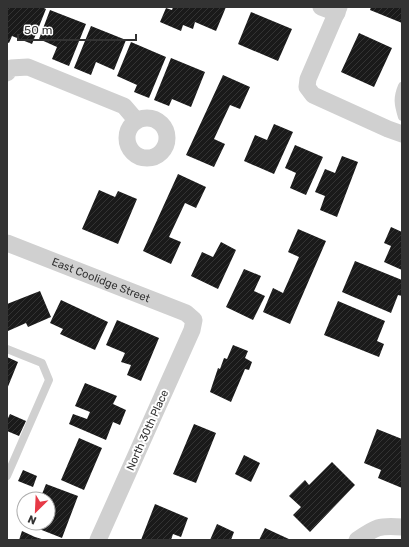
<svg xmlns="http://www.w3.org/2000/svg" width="409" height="547" font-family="Rubik,sans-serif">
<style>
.building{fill:url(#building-hatch)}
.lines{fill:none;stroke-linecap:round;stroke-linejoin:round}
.lane{stroke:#d0d0d0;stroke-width:8}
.street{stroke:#d0d0d0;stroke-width:17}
.labels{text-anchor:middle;stroke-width:4;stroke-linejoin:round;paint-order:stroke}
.street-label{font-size:11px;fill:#333;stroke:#fff}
</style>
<defs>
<pattern id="building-hatch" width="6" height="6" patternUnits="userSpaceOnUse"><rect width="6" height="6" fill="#1a1a1a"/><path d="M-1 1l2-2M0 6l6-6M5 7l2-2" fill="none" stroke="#333"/></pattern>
</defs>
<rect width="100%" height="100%" fill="#fff"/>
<path class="building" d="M7,7H42L46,9L32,44L12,36L9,43L7,42Z
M173,7H226L216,31L195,22L193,29L183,25L181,31L160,22L166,8L172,10Z
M371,7H402V23L370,10Z
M50,10L86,24L69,66L52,59L57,47L39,39Z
M251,12L292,29L278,61L238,44Z
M91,26L126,40L114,70L96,62L91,75L74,68Z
M359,33L392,48L374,87L341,72Z
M131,42L166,57L149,98L134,92L137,85L117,76Z
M171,58L205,72L191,107L172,99L169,106L154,100Z
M223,75L250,87L240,109L230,105L214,139L225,144L214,167L186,155Z
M274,124L293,132L274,174L244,161L255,135L267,140Z
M295,145L323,157L306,195L290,188L296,173L285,168Z
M342,156L358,162L337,217L320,210L325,196L315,192L325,169L335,173Z
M178,174L206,187L196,208L185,203L169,237L181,242L171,264L143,251Z
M99,190L115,197L118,191L137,199L118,244L82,229Z
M391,227L402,232V270L384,262L391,246L384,243Z
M298,229L326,241L290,324L263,312L273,288L283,293L299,257L288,252Z
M221,242L236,250L218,289L191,276L202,252L213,257Z
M355,261L402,280V296L398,295L391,313L342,292Z
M244,269L261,276L254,291L265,296L253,320L226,307Z
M40,291L51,317L28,327L26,323L8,331L7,304Z
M61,300L108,322L95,350L60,334L63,329L50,323Z
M338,301L385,321L377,341L384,344L379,357L324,335Z
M117,320L159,338L141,381L127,375L131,365L121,362L125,353L106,345Z
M233,345L248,351L245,358L252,362L249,370L245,369L231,402L210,392L218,368L220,369L224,358L227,359Z
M7,357L18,362L7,389Z
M85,383L117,396L113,404L126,410L120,425L113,422L106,440L69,424L73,414L87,419L90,412L75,406Z
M10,414L26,421L19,436L7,431V420Z
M194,424L216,433L196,483L173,474Z
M377,429L402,439V488L378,478L381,470L364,463Z
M79,438L102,448L84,490L61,480Z
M244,455L260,463L251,482L235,474Z
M332,462L355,485L310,532L293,515L301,507L289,496L305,480L309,485Z
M23,470L37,476L33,487L18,481Z
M46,484L78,496L62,538L29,525L30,523H48V499H40Z
M155,504L188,518L181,537L173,534L171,540H141Z
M217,524L234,532L231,540H210Z
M265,528L291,540H259Z
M22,531L35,537L45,540H19Z"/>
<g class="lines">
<path class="lane" d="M402,86C397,98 398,104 402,117
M7,349L42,363L49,380L7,476"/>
<g class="street">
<path d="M321,7L337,13"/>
<path d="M339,7L308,79L307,87L313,95L388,129L402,134"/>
<path d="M7,73L11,68L28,67L124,106L136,120"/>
<circle cx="147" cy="138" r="20"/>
<path id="s1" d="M7,243L186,313L194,320L192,330L98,540"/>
<path d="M357,540C376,527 379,525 402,527"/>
</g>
</g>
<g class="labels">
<g class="street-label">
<text dy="4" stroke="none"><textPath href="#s1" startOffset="101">East Coolidge Street</textPath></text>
<text transform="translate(147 430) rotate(-66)" y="4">North 30th Place</text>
</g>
</g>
<rect width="409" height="547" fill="none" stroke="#333333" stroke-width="16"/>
<g transform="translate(36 511) rotate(204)"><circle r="19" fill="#ffffff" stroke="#adadad"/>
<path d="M0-3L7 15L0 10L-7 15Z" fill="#e63946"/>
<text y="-6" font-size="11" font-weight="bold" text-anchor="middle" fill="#333333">N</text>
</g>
<path d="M18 34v6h118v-6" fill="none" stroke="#333333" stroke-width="2"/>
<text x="24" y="34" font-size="12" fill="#333333" stroke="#ffffff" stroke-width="3" paint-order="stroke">50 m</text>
</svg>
